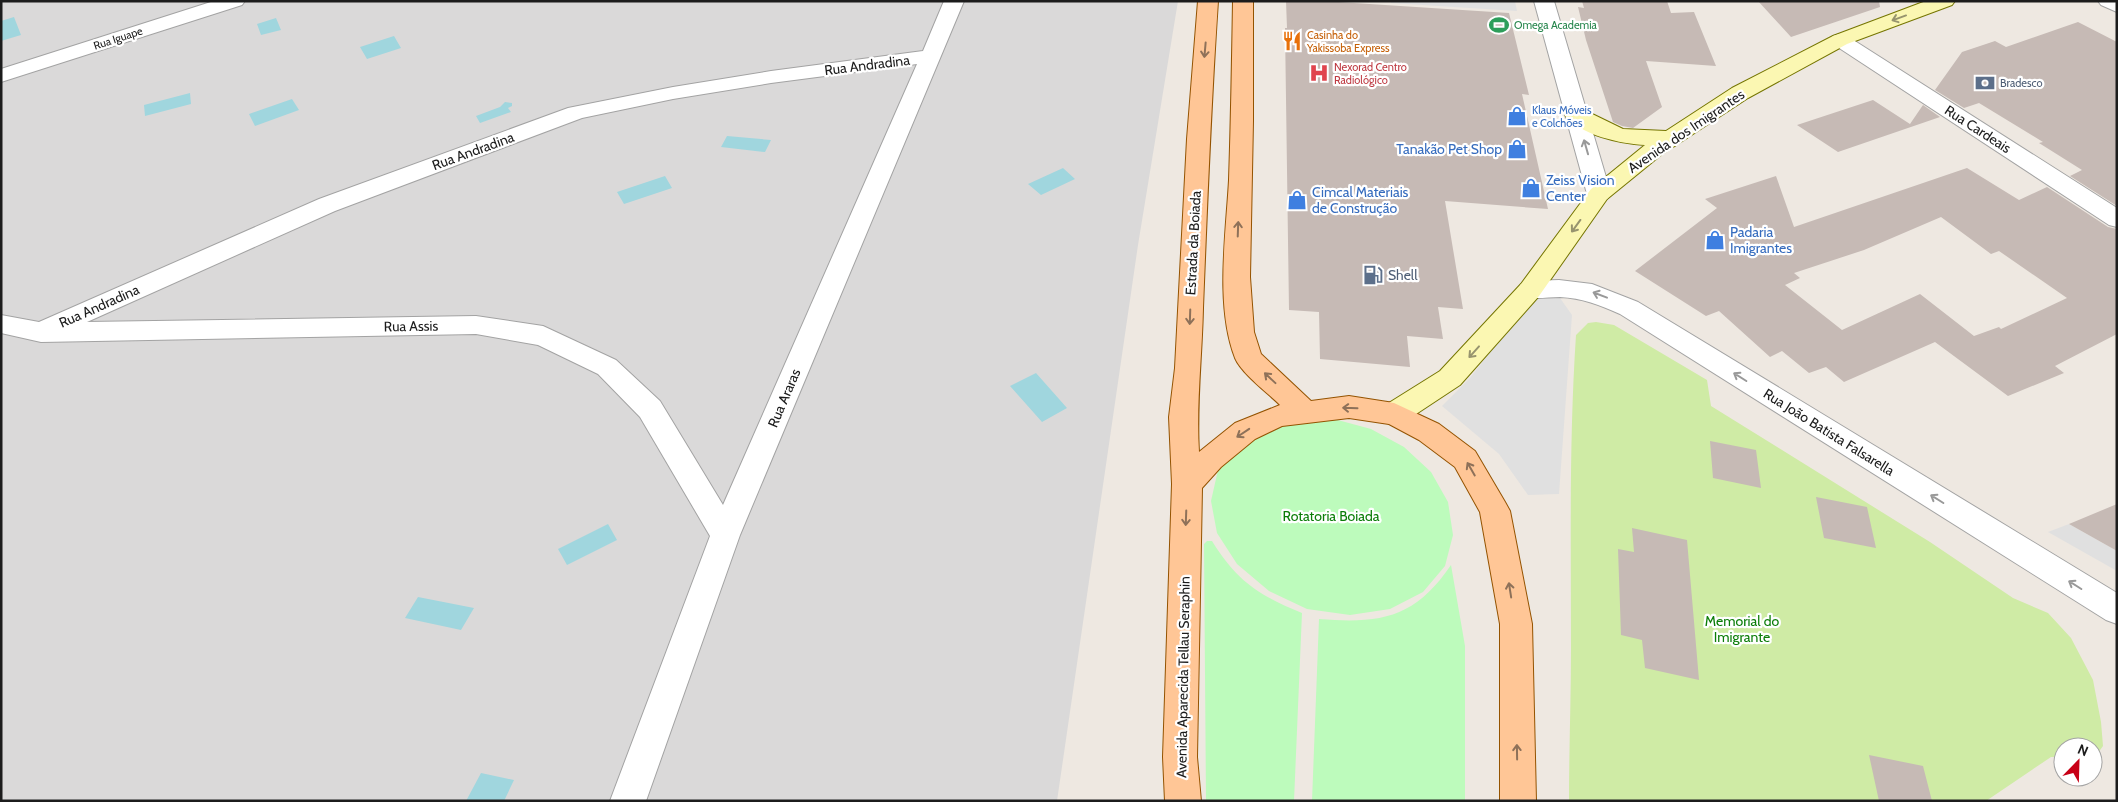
<svg xmlns="http://www.w3.org/2000/svg" width="2118" height="802" font-family="Cabin,sans-serif">
<style>
.residential{fill:#dad9d9}
.grass{fill:#cfeba5}
.park{fill:#bdfbbc}
.parking{fill:#e0e0e0}
.water{fill:#a0d6de}
.building{fill:#c6bab5;fill-rule:evenodd}
.lines{fill:none;stroke-linecap:round;stroke-linejoin:round}
.minor-casing{stroke:#a3a3a3;stroke-width:2}
.secondary-casing{stroke:#757501;stroke-width:2}
.primary-casing{stroke:#945300;stroke-width:2}
.minor{fill:#fff;fill-rule:evenodd}
.secondary{fill:#fbf7b2;fill-rule:evenodd}
.primary{fill:#ffc696;fill-rule:evenodd}
.oneway{stroke:#97946e}
.oneway2{stroke:#8e7159}
.oneway3{stroke:#999}
.labels{text-anchor:middle;stroke-width:4.5;stroke-linejoin:round;paint-order:stroke}
.far-leisure-label{font-size:11px;fill:#27864d;stroke:#fff;text-anchor:start}
.far-food-label{font-size:11px;fill:#c56008;stroke:#fff;text-anchor:start}
.far-street-label{font-size:11px;fill:#1c1c1c;stroke:#fff}
.far-health-label{font-size:11px;fill:#be3a42;stroke:#fff;text-anchor:start}
.far-service-label{font-size:11px;fill:#4e5e75;stroke:#fff;text-anchor:start}
.far-shop-label{font-size:11px;fill:#366cbe;stroke:#fff;text-anchor:start}
.street-label{font-size:14px;fill:#1c1c1c;stroke:#fff}
.shop-label{font-size:14px;fill:#366cbe;stroke:#fff;text-anchor:start}
.service-label{font-size:14px;fill:#4e5e75;stroke:#fff;text-anchor:start}
.park-label{font-size:14px;fill:#0b7d08;stroke:#fff}
</style>
<rect width="100%" height="100%" fill="#eee8e1"/>
<path class="residential" d="M1,1H1178L1138,245L1057,801H1Z"/>
<path class="grass" d="M1596,322L1614,325L1707,380L1711,406L1930,542L2013,598L2048,613L2071,638L2093,680L2101,722L2103,746L2093,760V747H2063V757H2051L1986,801H1569C1569,750 1571,700 1571,649C1571,544 1569,441 1576,335L1588,323Z"/>
<path class="park" d="M1334,419L1371,429L1404,447L1431,472L1448,502L1453,535L1445,566L1423,592L1390,609L1350,615L1307,609L1269,591L1237,564L1217,533L1211,501L1218,470L1236,445L1263,428Z
M1207,541H1212C1237,581 1258,595 1302,613L1294,801H1206L1204,544Z
M1451,565L1465,646V801H1312L1319,619C1381,624 1415,618 1451,565Z"/>
<path class="parking" d="M1391,1H1515L1517,11L1391,3Z
M1538,298H1560L1572,315L1559,494L1528,495L1499,454L1442,406L1470,378L1502,337Z
M2069,524L2117,551V571L2048,532Z"/>
<path class="water" d="M14,17L21,35L1,41V21Z
M276,18L281,30L261,35L257,24Z
M394,36L401,48L367,59L360,47Z
M190,93L191,104L145,116L144,105Z
M292,99L299,110L255,126L249,114Z
M505,102L512,103V106L508,108L511,112L480,123L476,116L500,107Z
M727,136L771,140L765,152L721,147Z
M1063,168L1075,179L1041,195L1028,184Z
M665,176L672,188L624,204L617,192Z
M1036,373L1067,408L1042,422L1010,386Z
M608,524L617,540L567,565L558,549Z
M418,597L474,608L461,630L405,618Z
M481,773L514,780L504,801H466Z"/>
<path class="building" d="M1286,1H1323L1509,13L1529,95L1522,94L1548,209L1445,201L1463,309L1438,307L1443,339L1407,336L1410,367L1320,359L1319,312L1289,310L1285,28H1287Z
M1582,1H1667L1671,13L1694,12L1716,66L1646,61L1662,107L1633,128L1622,126L1613,122L1586,40L1578,7L1584,8Z
M1758,1H1879L1880,7L1791,37Z
M2078,22L2117,42V206L2070,176L2082,170L2039,143L2043,142L1979,103L1964,108L1935,90L1962,52L1995,41L2006,47Z
M1873,100L1910,124L1923,105L1940,117L1838,152L1797,125Z
M1967,168L2019,200L2047,187L2108,227L2117,229V334L2055,366L2064,373L2008,396L1935,342L1844,382L1826,367L1809,373L1782,351L1770,357L1719,311L1706,316L1635,271L1717,208L1705,199L1776,176L1794,227ZM1941,217L1991,254L1999,251L2067,298L2001,329L1999,327L1974,336L1920,294L1842,330L1785,285L1800,278L1794,273L1864,250Z
M1710,441L1756,450L1761,488L1713,478Z
M1816,497L1867,507L1876,548L1824,538Z
M2117,504V551L2069,524Z
M1632,528L1687,540L1699,680L1645,668L1642,640L1621,635L1618,549L1634,552Z
M1869,755L1923,766L1932,801H1879Z"/>
<g class="lines">
<defs>
<path id="minor" d="M214,1H245L242,5L1,82V69Z
M944,1H964L740,535L646,801H610L710,536L640,417L598,374L538,345L476,334L41,342L1,333V315L39,322L319,199L568,108L673,87L771,71L923,51ZM917,64L723,505L660,401L616,360L543,326L476,316L87,322L335,211L582,118L673,99L771,83Z
M1534,1H1554L1611,194L1607,199L1599,202L1591,199L1587,194Z
M2098,1H2117V12L2101,5Z
M1840,34L1847,36L2117,208V227L2109,225L1833,44L1830,40L1833,36Z
M1559,280L1592,284L1638,302L2117,593V624L2106,620L1620,314C1600,305 1582,298 1560,297C1547,297 1534,300 1521,296L1517,290L1521,284L1530,281Z"/>
<path id="secondary" d="M1926,1H1955L1952,5L1847,44L1748,98L1661,155L1607,199L1539,296L1460,385L1404,422L1394,425L1384,422L1380,414L1384,406L1440,371L1521,284L1591,189L1645,145C1622,144 1579,135 1565,115L1568,110L1576,108L1584,110L1623,129L1666,131L1732,88L1833,36Z"/>
<path id="primary" d="M1198,1H1218C1211,104 1207,206 1203,308C1202,357 1196,405 1199,452L1235,423L1280,405C1268,393 1242,374 1235,358C1215,306 1226,235 1229,180C1231,121 1232,61 1233,1H1253V121L1250,277L1254,332L1261,354L1311,401L1349,396L1394,403L1439,424L1475,451L1505,502L1510,511L1532,624L1536,801H1500V624L1480,512L1455,467L1419,440L1389,424L1349,418L1282,426L1255,439L1221,467L1202,488L1197,757L1201,801H1165L1163,757L1172,484L1169,417L1175,368L1187,139Z"/>
</defs>
<use href="#minor" class="minor-casing"/>
<use href="#secondary" class="secondary-casing"/>
<use href="#primary" class="primary-casing"/>
<use href="#minor" class="minor"/>
<use href="#secondary" class="secondary"/>
<use href="#primary" class="primary"/>
</g>
<defs><path id="oneway-shaft" d="M-6 0H5M1.5-3L5.5 0L1.5 3" fill="none" stroke-width="1.6" stroke-linecap="round" stroke-linejoin="round" transform="scale(1.25)"/></defs>
<g class="oneway">
<use href="#oneway-shaft" transform="translate(1899 18) rotate(160)"/>
<use href="#oneway-shaft" transform="translate(1576 226) rotate(126)"/>
<use href="#oneway-shaft" transform="translate(1474 352) rotate(132)"/>
</g>
<g class="oneway2">
<use href="#oneway-shaft" transform="translate(1205 50) rotate(95)"/>
<use href="#oneway-shaft" transform="translate(1238 229) rotate(-88)"/>
<use href="#oneway-shaft" transform="translate(1190 317) rotate(92)"/>
<use href="#oneway-shaft" transform="translate(1270 378) rotate(-137)"/>
<use href="#oneway-shaft" transform="translate(1350 408) rotate(-178)"/>
<use href="#oneway-shaft" transform="translate(1243 433) rotate(146)"/>
<use href="#oneway-shaft" transform="translate(1471 469) rotate(-120)"/>
<use href="#oneway-shaft" transform="translate(1186 518) rotate(92)"/>
<use href="#oneway-shaft" transform="translate(1510 590) rotate(-99)"/>
<use href="#oneway-shaft" transform="translate(1517 752) rotate(-91)"/>
</g>
<g class="oneway3">
<use href="#oneway-shaft" transform="translate(1586 147) rotate(-106)"/>
<use href="#oneway-shaft" transform="translate(1600 295) rotate(-159)"/>
<use href="#oneway-shaft" transform="translate(1740 377) rotate(-148)"/>
<use href="#oneway-shaft" transform="translate(1937 499) rotate(-148)"/>
<use href="#oneway-shaft" transform="translate(2075 585) rotate(-148)"/>
</g>
<defs>
<symbol id="stadium-bare" viewBox="-9 -9 18 18"><path d="M0-5a6.5 5 0 1 0 0 10a6.5 5 0 1 0 0-10ZM-3.5-1.8h7v3.6h-7Z" fill="#2e9e5b" stroke="#fff" stroke-width="2.5" paint-order="stroke"/></symbol>
<symbol id="restaurant-bare" viewBox="-9 -9 18 18"><path d="M-5-6h1v4h1v-4h1v4h1v-4h1v5L-1.5 .5V6h-2V.5L-5-1ZM5-6V6H3V1.5H1.5Q1.5-4 5-6Z" fill="#e8710a" stroke="#fff" stroke-width="2.5" paint-order="stroke"/></symbol>
<symbol id="hospital-bare" viewBox="-9 -9 18 18"><path d="M-5-5h3v3.5h4V-5h3V5h-3V1.5h-4V5h-3Z" fill="#e0444e" stroke="#fff" stroke-width="2.5" paint-order="stroke"/></symbol>
<symbol id="bank-bare" viewBox="-9 -9 18 18"><path d="M-6-4H6V4H-6ZM0-2.3a2.3 2.3 0 1 0 0 4.6a2.3 2.3 0 1 0 0-4.6Z" fill="#5c6f8a" stroke="#fff" stroke-width="2.5" paint-order="stroke"/></symbol>
<symbol id="shop-bare" viewBox="-9 -9 18 18"><path d="M-5-2.5h2.3a2.7 3.5 0 0 1 5.4 0H5L5.5 6h-11ZM-1.5-2.5h3a1.5 2.3 0 0 0-3 0Z" fill="#3f7fe0" stroke="#fff" stroke-width="2.5" paint-order="stroke"/></symbol>
<symbol id="fuel-bare" viewBox="-9 -9 18 18"><path d="M-5.5-6h7V0h2V4h1.3V-2.5L3-4.5l.8-.8L6-3V5H2.5V1h-1V6h-7ZM-4.2-4.7v3.2H.2V-4.7Z" fill="#5c6f8a" stroke="#fff" stroke-width="2.5" paint-order="stroke"/></symbol>
</defs>
<g fill-rule="evenodd">
<use href="#stadium-bare" x="1485" y="11" width="28" height="28"/>
<use href="#restaurant-bare" x="1278" y="27" width="28" height="28"/>
<use href="#hospital-bare" x="1305" y="59" width="28" height="28"/>
<use href="#bank-bare" x="1971" y="69" width="28" height="28"/>
<use href="#shop-bare" x="1503" y="102" width="28" height="28"/>
<use href="#shop-bare" x="1503" y="135" width="28" height="28"/>
<use href="#shop-bare" x="1517" y="174" width="28" height="28"/>
<use href="#shop-bare" x="1283" y="186" width="28" height="28"/>
<use href="#shop-bare" x="1701" y="226" width="28" height="28"/>
<use href="#fuel-bare" x="1359" y="261" width="28" height="28"/>
</g>
<g class="labels">
<g class="far-leisure-label">
<text x="1514" y="29">Omega Academia</text>
</g>
<g class="far-food-label">
<text x="1307" y="39">Casinha do<tspan x="1307" dy="13">Yakissoba Express</tspan></text>
</g>
<g class="far-street-label">
<text transform="translate(118 38) rotate(-18)" y="4">Rua Iguape</text>
</g>
<g class="far-health-label">
<text x="1334" y="71">Nexorad Centro<tspan x="1334" dy="13">Radiológico</tspan></text>
</g>
<g class="far-service-label">
<text x="2000" y="87">Bradesco</text>
</g>
<g class="far-shop-label">
<text x="1532" y="114">Klaus Móveis<tspan x="1532" dy="13">e Colchões</tspan></text>
</g>
<g class="street-label">
<text transform="translate(867 65) rotate(-7)" y="5">Rua Andradina</text>
<text transform="translate(1978 129) rotate(33)" y="5">Rua Cardeais</text>
<text transform="translate(1686 131) rotate(-34)" y="5">Avenida dos Imigrantes</text>
<text transform="translate(473 151) rotate(-20)" y="5">Rua Andradina</text>
<text transform="translate(1193 243) rotate(-87)" y="5">Estrada da Boiada</text>
<text transform="translate(99 306) rotate(-24)" y="5">Rua Andradina</text>
<text transform="translate(411 326) rotate(-1)" y="5">Rua Assis</text>
<text transform="translate(784 398) rotate(-67)" y="5">Rua Araras</text>
<text transform="translate(1829 432) rotate(32)" y="5">Rua João Batista Falsarella</text>
<text transform="translate(1183 677) rotate(-89)" y="5">Avenida Aparecida Tellau Seraphin</text>
</g>
<g class="shop-label">
<text x="1502" y="154" text-anchor="end">Tanakão Pet Shop</text>
<text x="1546" y="185">Zeiss Vision<tspan x="1546" dy="16">Center</tspan></text>
<text x="1312" y="197">Cimcal Materiais<tspan x="1312" dy="16">de Construção</tspan></text>
<text x="1730" y="237">Padaria<tspan x="1730" dy="16">Imigrantes</tspan></text>
</g>
<g class="service-label">
<text x="1388" y="280">Shell</text>
</g>
<g class="park-label">
<text x="1331" y="521">Rotatoria Boiada</text>
<text x="1742" y="626">Memorial do<tspan x="1742" dy="16">Imigrante</tspan></text>
</g>
</g>
<rect width="2118" height="802" fill="none" stroke="#1c1c1c" stroke-width="5"/>
<g transform="translate(2078 762) rotate(23)"><circle r="24" fill="#ffffff" stroke="#a4a4a4"/>
<path d="M0-4L9 19L0 12L-9 19Z" fill="#c80016"/>
<text y="-8" font-size="14" font-weight="bold" text-anchor="middle" fill="#1c1c1c">N</text>
</g>
</svg>
